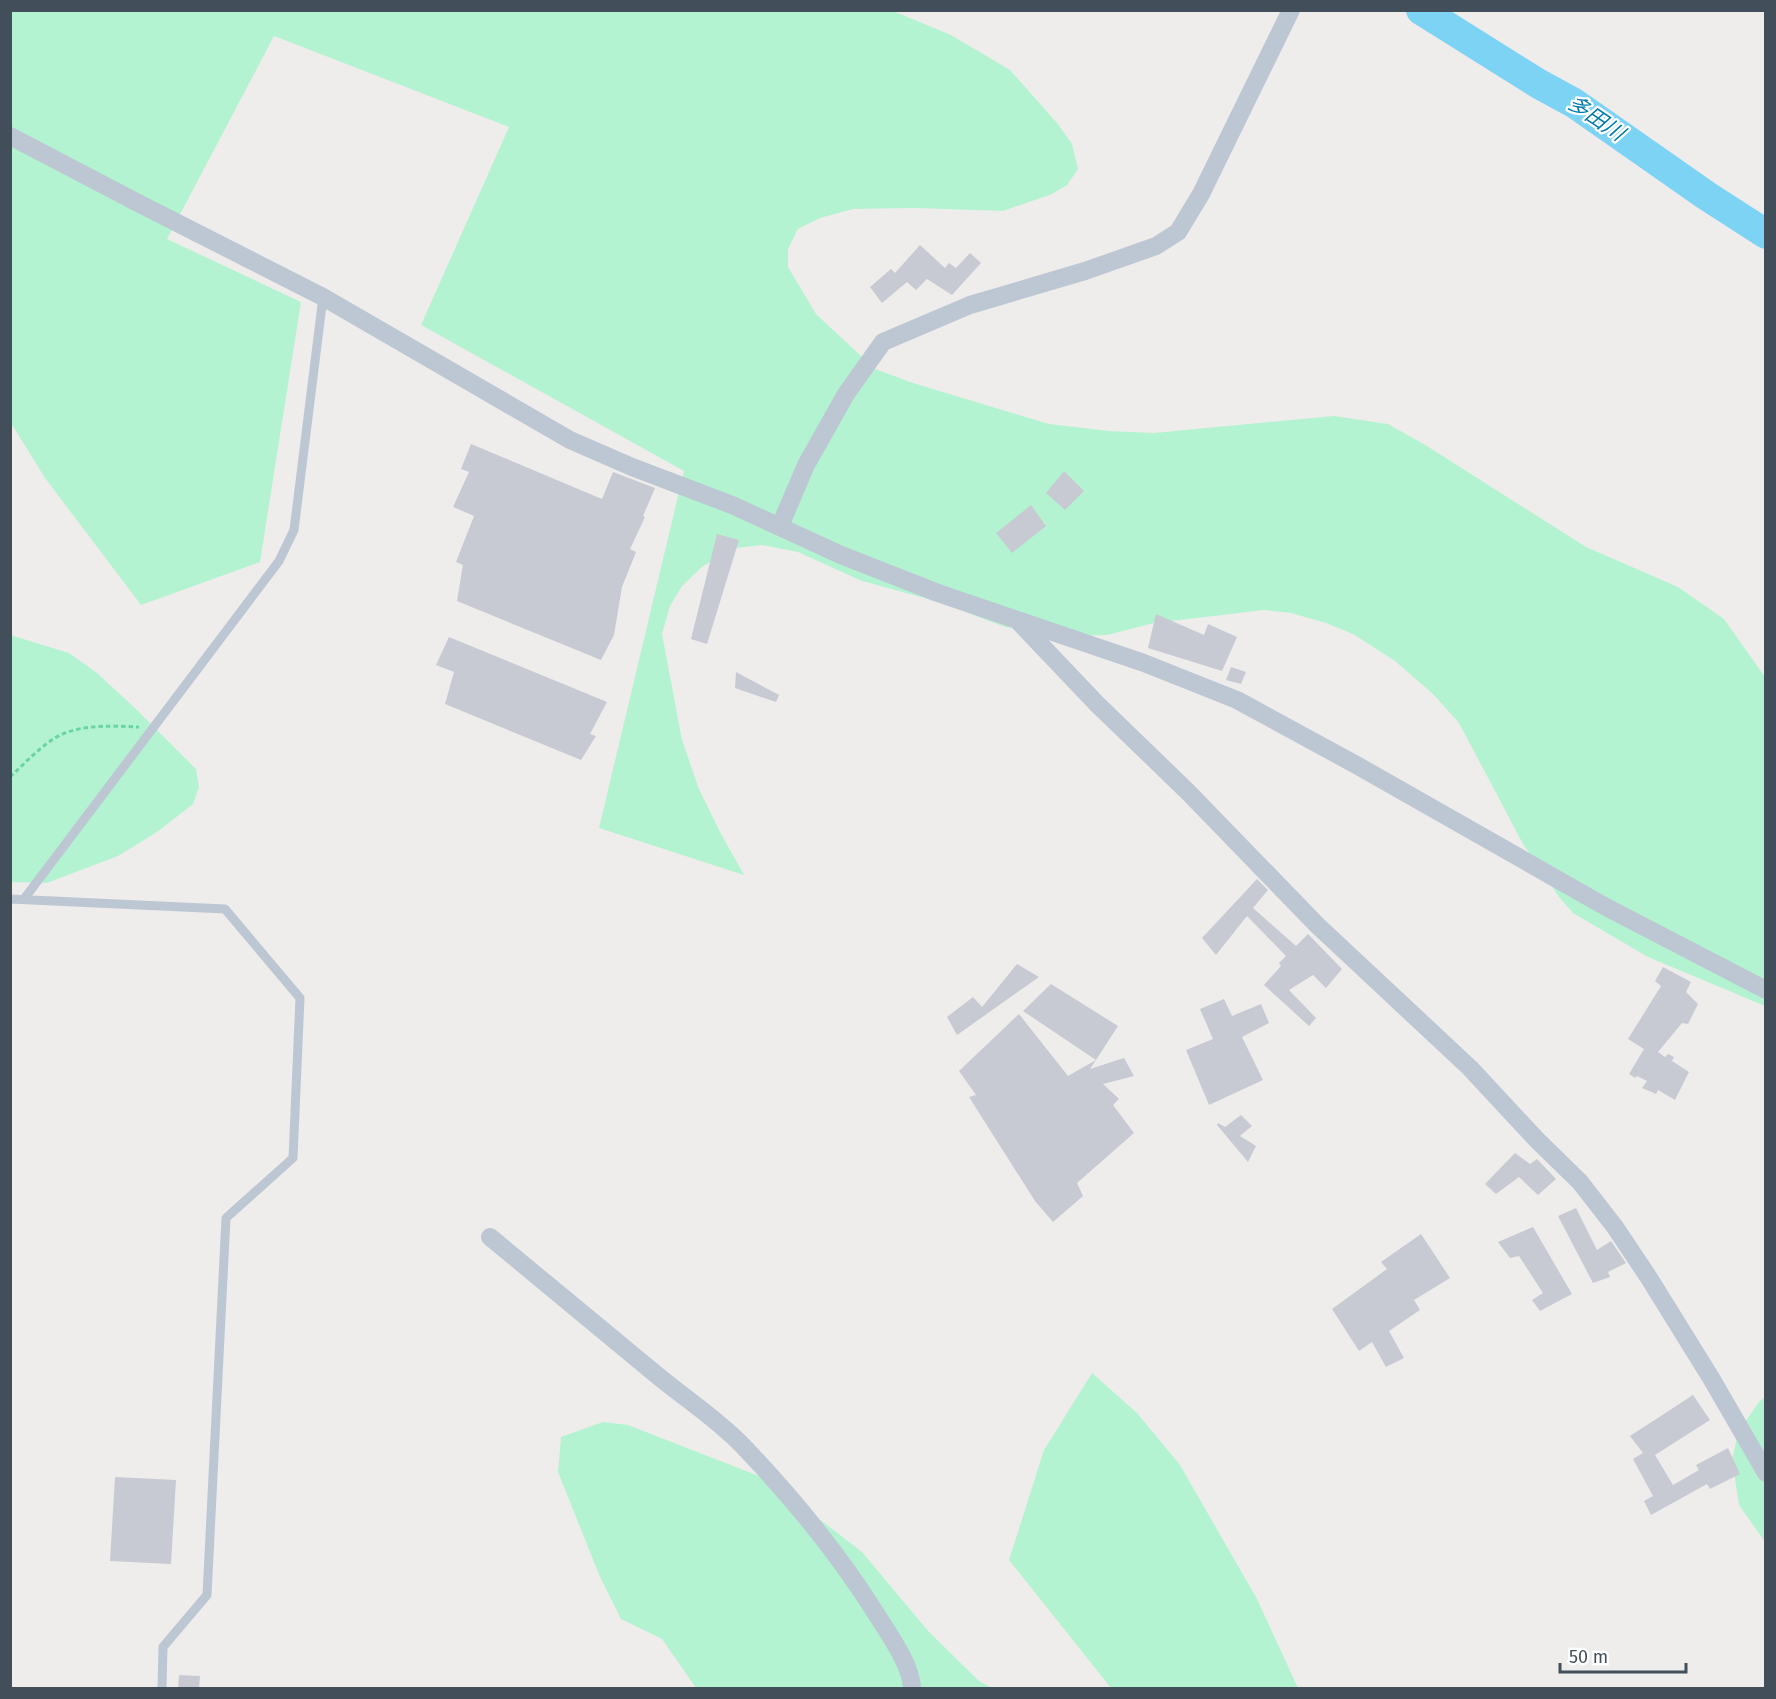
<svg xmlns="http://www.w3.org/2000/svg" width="1776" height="1699" font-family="'Fira Sans','Noto Sans JP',sans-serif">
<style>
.green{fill:#b4f3d1}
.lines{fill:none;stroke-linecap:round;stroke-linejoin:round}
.river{stroke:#7dd3f4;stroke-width:30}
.building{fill:#c7cad3}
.path{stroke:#69d4a7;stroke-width:3;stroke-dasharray:4.5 3;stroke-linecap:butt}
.lane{stroke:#bdc7d3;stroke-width:9}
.street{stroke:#bdc7d3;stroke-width:18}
.labels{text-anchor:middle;stroke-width:4.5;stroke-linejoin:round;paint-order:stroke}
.water-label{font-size:21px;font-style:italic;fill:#017aa9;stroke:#fff}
</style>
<rect width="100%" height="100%" fill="#efecec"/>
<path class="green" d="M11,11H893L951,35L1010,70L1057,123L1072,144L1078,169L1067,185L1052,194L1003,211L915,208L853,209L820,218L798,229L788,249V267L816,314L875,369L913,383L1049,424L1109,431L1154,433L1334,416L1388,424L1427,446L1586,547L1678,587L1724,619L1765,677V1006L1648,957L1573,913L1559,897L1523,844L1459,723L1433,694L1395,661L1353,634L1326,623L1291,613L1264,610L1154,623L1107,635L1070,636L1005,627L939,602L862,581L798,552L762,545L736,548L703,566L682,586L670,606L662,634L682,740L699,789L720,832L744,875L599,828L684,471L421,325L509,127L274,36L167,239L301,302L260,562L141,605L45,478L11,423Z
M10,635L69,653L97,673L135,708L196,769L199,787L193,804L157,832L118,856L47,883L11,882Z
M1092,1373L1137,1413L1180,1465L1257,1599L1298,1688H1111L1009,1560L1044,1450Z
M1765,1397V1542L1739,1505L1732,1459L1739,1431L1759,1402Z
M603,1422L628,1425L769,1480L862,1552L929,1632L979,1681L992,1688H696L662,1639L621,1619L600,1577L558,1472L561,1437Z"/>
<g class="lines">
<path class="river" d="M1421,10L1539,84L1574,103L1707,196L1766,234"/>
</g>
<path class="building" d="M920,245L945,268L949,263L956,268L970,253L981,263L952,295L927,279L916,290L907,282L882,303L870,287L891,269L895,273Z
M471,444L602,499L613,472L655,488L643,516L645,517L630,549L636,552L622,587L614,635L601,660L457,601L463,565L456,562L474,516L453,507L469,472L461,469Z
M1064,471L1084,491L1065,510L1046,493Z
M1031,505L1046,526L1012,553L996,533Z
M717,534L739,540L707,644L691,639Z
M1156,614L1204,635L1208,624L1237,637L1222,671L1148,648Z
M449,637L607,702L590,734L596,736L581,760L445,704L454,672L436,665Z
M1231,667L1246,672L1241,684L1226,680Z
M736,672L779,695L776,702L735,688Z
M1257,879L1268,890L1253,908L1296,946L1308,934L1342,969L1326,988L1313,975L1289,990L1316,1018L1309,1026L1264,985L1281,966L1279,963L1286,956L1247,916L1216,955L1202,938Z
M1017,964L1039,977L957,1035L947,1017L973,997L982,1007Z
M1663,967L1691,982L1686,992L1698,1004L1688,1024L1682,1023L1658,1052L1665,1057L1668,1054L1674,1057L1672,1061L1689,1072L1675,1100L1658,1090L1656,1094L1642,1088L1647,1081L1637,1076L1635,1078L1629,1074L1644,1049L1628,1039L1661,986L1655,981Z
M1051,984L1118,1026L1096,1060L1023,1011Z
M1224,999L1232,1016L1261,1004L1269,1023L1242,1037L1263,1080L1209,1105L1186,1050L1213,1039L1200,1009Z
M1019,1014L1068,1076L1096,1060L1090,1069L1124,1058L1134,1076L1103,1084L1119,1099L1113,1105L1134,1133L1077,1183L1083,1196L1053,1222L1035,1201L969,1097L976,1095L959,1071Z
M1241,1115L1252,1126L1240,1136L1256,1146L1248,1162L1217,1125L1218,1123L1225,1127Z
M1515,1153L1530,1164L1537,1159L1556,1179L1538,1195L1519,1177L1496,1194L1485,1184Z
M1576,1208L1597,1250L1611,1241L1626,1263L1608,1272L1610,1277L1593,1283L1558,1216Z
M1533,1227L1572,1294L1540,1311L1532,1300L1543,1293L1519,1256L1510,1258L1498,1242Z
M1421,1234L1450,1278L1414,1300L1420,1310L1389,1331L1404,1358L1386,1367L1372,1342L1359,1351L1332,1309L1387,1269L1381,1262Z
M1693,1395L1710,1420L1655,1455L1673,1485L1699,1470L1696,1465L1728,1448L1740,1474L1710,1489L1707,1484L1651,1515L1644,1501L1653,1496L1633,1459L1643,1453L1630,1436Z
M115,1477L176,1480L171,1564L110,1561Z
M179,1675L200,1676L199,1689H178Z"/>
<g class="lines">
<path class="path" d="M10,777C23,765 35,752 49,742C74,723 109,726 139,727"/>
<path class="lane" d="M10,899L225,909L300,998L293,1158L226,1218L207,1595L163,1647L162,1688
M24,899L279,561L294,530L323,297"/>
<path class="street" d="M10,136L140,204L323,297L570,440L632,467L732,505L841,555L938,593L1144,663L1237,700L1360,767L1606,907L1766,990
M780,526L806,465L846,394L883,342L970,305L1085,271L1156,246L1178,232L1201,194L1291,10
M1019,622L1097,704L1188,792L1317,925L1470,1068L1536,1139L1580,1182L1615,1227L1649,1278L1711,1378L1766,1473
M490,1237C546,1283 602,1330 658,1376C686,1399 717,1419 742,1445C791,1496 837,1552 875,1612C888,1633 911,1664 912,1688"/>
</g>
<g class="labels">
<g class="water-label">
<text transform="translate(1596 118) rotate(34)" y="7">多田川</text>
</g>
</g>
<rect width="1776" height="1699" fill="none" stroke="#434e5b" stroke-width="24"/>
<path d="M1560 1663v9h126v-9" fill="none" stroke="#434e5b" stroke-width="3"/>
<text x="1569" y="1663" font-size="18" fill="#434e5b" stroke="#ffffff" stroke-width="4.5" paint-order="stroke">50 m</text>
</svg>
